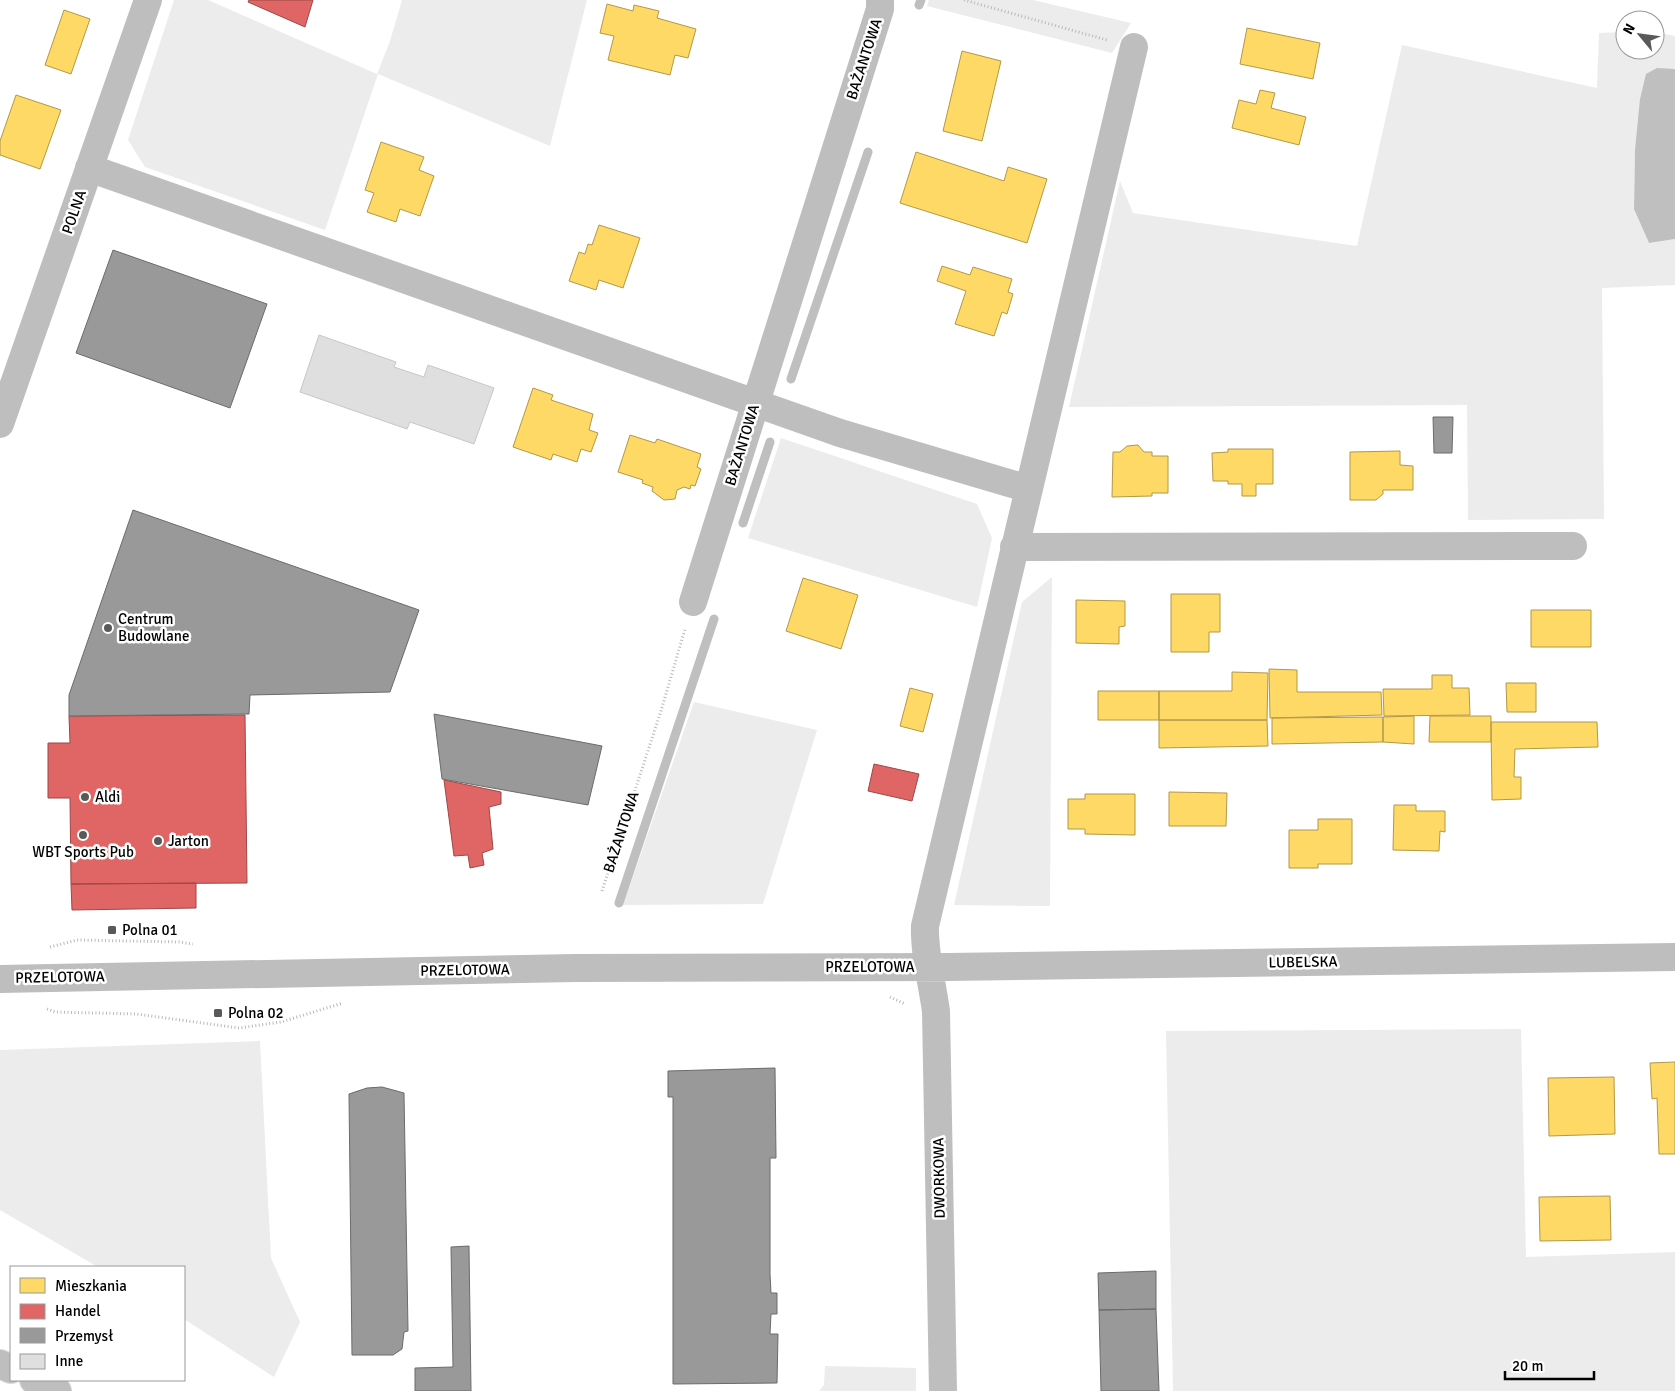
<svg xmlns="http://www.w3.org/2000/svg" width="1675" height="1391" font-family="Signika,sans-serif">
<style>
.green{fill:#ececec}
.water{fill:#bfbfbf}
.homes{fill:#ffd966;stroke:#b29847}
.shops{fill:#e06666;stroke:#9d4747}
.industry{fill:#999;stroke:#6b6b6b}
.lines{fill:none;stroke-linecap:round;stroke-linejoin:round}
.stream{stroke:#bfbfbf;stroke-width:9}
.building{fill:#dfdfdf;stroke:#c7c7c7}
.highway-casing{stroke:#dbdbdb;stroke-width:30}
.path{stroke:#b9b9b9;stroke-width:3;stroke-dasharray:1 2.5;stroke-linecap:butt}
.minor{stroke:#bebebe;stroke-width:28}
.highway{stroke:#bebebe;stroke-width:28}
.poi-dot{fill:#595959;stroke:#fff;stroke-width:2}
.labels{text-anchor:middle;stroke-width:5;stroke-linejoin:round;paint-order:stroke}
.street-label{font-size:15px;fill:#000;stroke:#fff}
.poi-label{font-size:15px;fill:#000;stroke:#fff;text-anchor:start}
</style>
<rect width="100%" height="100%" fill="#fff"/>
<path class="green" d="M174,0H208L377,74L390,41L402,0H587L550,146L378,74L325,230L145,167L128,140Z
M929,0H1033L1131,23L1112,53L927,6Z
M1625,32V50H1655V32L1675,36V69L1673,68L1635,150L1634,208L1649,243L1675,239V285L1602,288L1604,519L1468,520L1467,405L1069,407L1120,181L1133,213L1357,246L1402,45L1597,88L1599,33Z
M781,438L977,504L992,538L977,607L748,538Z
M1052,577L1050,906L954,905L1022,602Z
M694,702L817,730L763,904L623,905Z
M1521,1029L1526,1257L1675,1252V1391H1173L1166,1031Z
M260,1041L271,1258L300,1322L274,1377L184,1319V1267H98L0,1210V1050Z
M825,1366L916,1368V1391H819L824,1385Z"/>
<path class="water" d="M1657,68L1675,69V239L1649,243L1634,209L1635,150L1640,99L1646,74Z"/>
<path class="homes" d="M607,4L633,11L634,5L659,11L657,18L696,29L688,58L675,55L670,75L608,60L614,36L600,33Z
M64,10L90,19L71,74L45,65Z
M1247,28L1320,43L1313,79L1240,64Z
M962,51L1001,61L982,141L943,131Z
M1260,90L1275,93L1271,108L1306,117L1299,145L1232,128L1239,100L1256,104Z
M16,95L61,110L40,169L0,155V141Z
M381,142L424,157L419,170L434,176L420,216L400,209L396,222L367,212L374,193L365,190Z
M916,152L1004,181L1008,167L1047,179L1027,243L900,203Z
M599,225L640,238L623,288L599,280L596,290L569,281L579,252L585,254L588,244L592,245Z
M942,266L970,275L973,267L1012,279L1008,292L1013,294L1007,314L1002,312L994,336L955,324L966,291L937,281Z
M533,388L553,395L551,400L593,414L589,430L598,433L591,452L581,449L577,462L553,454L551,460L513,447Z
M630,435L655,443L657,439L701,454L697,467L701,469L695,486L691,485L690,489L684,487L677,490L675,499L664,500L652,491L653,487L642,483L643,480L618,472Z
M1138,445L1144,452H1152V456H1168V493H1152V496L1112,497L1113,452H1120L1127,446Z
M1228,449H1273V484H1256V496H1242V484H1228V481H1213L1212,453L1228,452Z
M1400,451V465L1413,466V490H1383V494L1376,500H1350V452Z
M803,578L858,595L841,649L786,631Z
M1171,594H1220V632H1209V652H1171Z
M1076,600L1125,601V626L1119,627V644L1076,643Z
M1531,610H1591V647H1531Z
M1269,669L1297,670V692H1381L1382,715L1270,718Z
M1232,672L1268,673L1267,720H1159V691H1232Z
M1432,675H1452V688H1469L1470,715L1384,716L1383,689H1432Z
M1506,683H1536V712H1507Z
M910,688L933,694L923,732L900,726Z
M1098,691H1159V720H1098Z
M1414,716V744L1383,742V717Z
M1430,716H1491V742H1429Z
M1383,717V742L1272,744V718Z
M1159,720H1267L1268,746L1159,748Z
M1491,722H1597L1598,747L1515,749L1514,777H1521V799L1492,800Z
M1169,792L1227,793L1226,826H1169Z
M1085,794H1135V835L1085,834V829H1068V799H1085Z
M1394,805H1416V811H1445V832L1440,831L1439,851L1393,850Z
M1318,819H1352V864H1318V868H1289V830H1318Z
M1675,1062V1154H1659L1657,1098L1652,1099L1650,1063Z
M1614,1077L1615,1134L1549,1136L1548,1078Z
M1610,1196L1611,1240L1540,1241L1539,1197Z"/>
<path class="shops" d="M249,0H313L305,27L248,2Z
M245,715L247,883L71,884L70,798H48V743H70L69,716Z
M874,764L919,774L912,801L868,791Z
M444,780L501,792V804L489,807L493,849L482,853L484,865L470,868L468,855L454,856Z
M196,883V908L72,910L71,884Z"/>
<path class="industry" d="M113,250L267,304L230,408L76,353Z
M1433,417H1453L1452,453H1434Z
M133,510L419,610L390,692L250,695L249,714L69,716V695Z
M434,714L602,746L588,805L442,779Z
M775,1068L776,1158H770V1274L771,1293H777V1314H771L770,1334H778L777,1383L673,1384V1097H668V1071Z
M382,1087L404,1093L408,1331L404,1332L402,1349L393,1355H352L349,1094L367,1088Z
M469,1246L471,1391H415V1368L453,1367L451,1247Z
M1156,1271V1309L1099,1310L1098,1273Z
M1156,1309L1159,1391H1101L1099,1310Z"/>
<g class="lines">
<path class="stream" d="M919,5L921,0
M791,379L868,152
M743,523L770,442
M619,903L714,619"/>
</g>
<path class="building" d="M319,335L396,362L394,367L424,377L428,365L494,388L474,444L410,422L407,429L300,392Z"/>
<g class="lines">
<defs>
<path id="highway" d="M0,1364L11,1369
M34,1380L57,1391"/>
</defs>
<use href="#highway" class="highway-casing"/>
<path class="path" d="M964,0L1107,40
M602,891L661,711L685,629
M50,947L77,940L179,942L193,944
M890,997L905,1004
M47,1009L55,1012L136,1014L239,1028L281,1022L343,1003"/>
<path class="minor" d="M89,168L840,433L1029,489
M0,424L148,0
M1014,547L1573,546
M693,602L880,9V0
M0,979L576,968L948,967L1675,957
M943,1391L936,1011C932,983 924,952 925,926L1134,47"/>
<use href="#highway" class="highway"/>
</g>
<g class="poi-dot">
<circle cx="108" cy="628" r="5"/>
<circle cx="85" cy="797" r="5"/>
<circle cx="83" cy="835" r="5"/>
<circle cx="158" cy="841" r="5"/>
<rect x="107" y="925" width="10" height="10" rx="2.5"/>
<rect x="213" y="1008" width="10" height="10" rx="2.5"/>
</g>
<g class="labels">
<g class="street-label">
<text transform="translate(864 59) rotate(-72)" y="5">BAŻANTOWA</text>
<text transform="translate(74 212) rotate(-71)" y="5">POLNA</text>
<text transform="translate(742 445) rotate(-73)" y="5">BAŻANTOWA</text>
<text transform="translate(621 832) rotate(-72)" y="5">BAŻANTOWA</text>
<text transform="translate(1303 962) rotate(-1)" y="5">LUBELSKA</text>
<text x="870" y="972">PRZELOTOWA</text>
<text transform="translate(465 970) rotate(-1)" y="5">PRZELOTOWA</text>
<text transform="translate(60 977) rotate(-1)" y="5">PRZELOTOWA</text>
<text transform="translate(939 1178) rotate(-91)" y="5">DWORKOWA</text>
</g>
<g class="poi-label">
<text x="118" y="624">Centrum<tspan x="118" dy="17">Budowlane</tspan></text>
<text x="95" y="802">Aldi</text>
<text x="168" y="846">Jarton</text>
<text x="83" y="857" text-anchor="middle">WBT Sports Pub</text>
<text x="122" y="935">Polna 01</text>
<text x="228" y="1018">Polna 02</text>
</g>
</g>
<rect x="10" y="1266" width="175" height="115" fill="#ffffff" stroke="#999999"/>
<rect x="20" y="1278" width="25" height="15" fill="#ffd966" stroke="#999999"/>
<text x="55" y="1291" font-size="15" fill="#000000">Mieszkania</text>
<rect x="20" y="1304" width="25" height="15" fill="#e06666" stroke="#999999"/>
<text x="55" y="1316" font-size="15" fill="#000000">Handel</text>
<rect x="20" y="1328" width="25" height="15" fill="#999999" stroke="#999999"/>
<text x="55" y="1341" font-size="15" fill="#000000">Przemysł</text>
<rect x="20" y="1354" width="25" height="15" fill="#dfdfdf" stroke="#999999"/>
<text x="55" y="1366" font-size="15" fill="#000000">Inne</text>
<g transform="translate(1640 35) rotate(299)"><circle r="24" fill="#ffffff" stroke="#999999"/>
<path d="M0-4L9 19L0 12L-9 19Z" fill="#595959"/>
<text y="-8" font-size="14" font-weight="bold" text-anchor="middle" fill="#000000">N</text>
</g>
<path d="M1505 1371v8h89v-8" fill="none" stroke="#000000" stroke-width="2.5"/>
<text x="1512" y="1371" font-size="15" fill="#000000" stroke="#ffffff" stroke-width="4" paint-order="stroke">20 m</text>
</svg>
